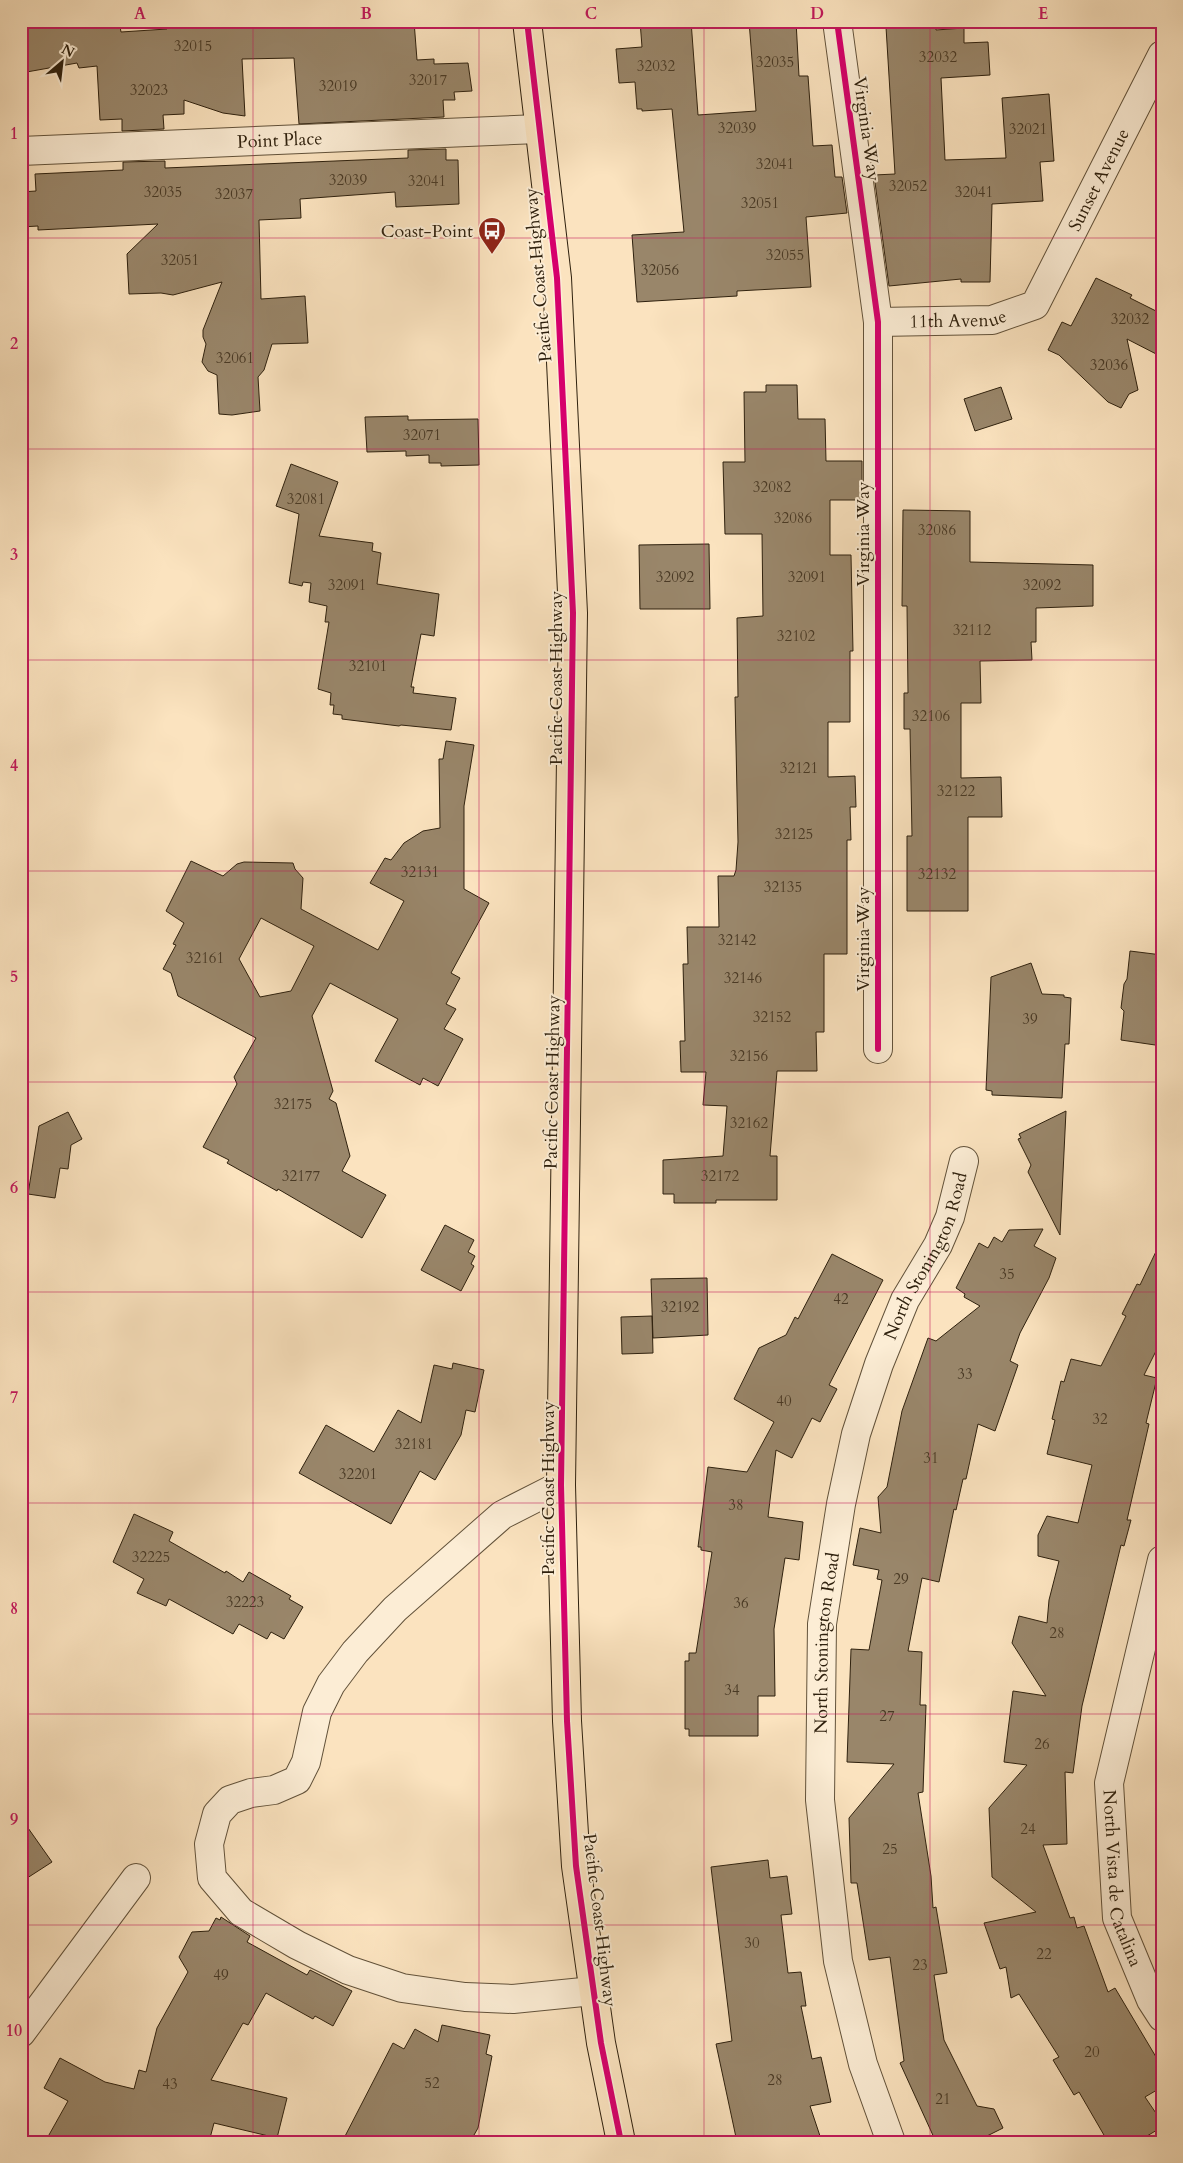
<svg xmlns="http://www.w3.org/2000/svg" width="1183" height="2163" font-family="Cardo,serif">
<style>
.building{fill:#99866a;stroke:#2f210e;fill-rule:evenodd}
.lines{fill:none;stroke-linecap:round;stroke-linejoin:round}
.minor-casing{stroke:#62523a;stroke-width:30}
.highway-casing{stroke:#2f210e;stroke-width:30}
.minor{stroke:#fcedd5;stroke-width:28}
.highway{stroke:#fbe3bf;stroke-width:28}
.cycleway-casing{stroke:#fcedd5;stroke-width:9}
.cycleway{stroke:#d6006c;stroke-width:6}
.grid{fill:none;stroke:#c2185b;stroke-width:1;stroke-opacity:0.55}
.labels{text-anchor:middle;stroke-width:4;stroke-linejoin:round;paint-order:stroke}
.number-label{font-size:15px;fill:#4a3a25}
.street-label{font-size:18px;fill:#2f210e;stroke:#fcedd5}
.poi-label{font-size:18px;fill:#2f210e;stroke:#fcedd5;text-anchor:end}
.neatline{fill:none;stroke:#c2185b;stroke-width:2}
.grid-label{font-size:16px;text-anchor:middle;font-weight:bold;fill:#c2185b}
</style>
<rect width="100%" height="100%" fill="#fbe3bf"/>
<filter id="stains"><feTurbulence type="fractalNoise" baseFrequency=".004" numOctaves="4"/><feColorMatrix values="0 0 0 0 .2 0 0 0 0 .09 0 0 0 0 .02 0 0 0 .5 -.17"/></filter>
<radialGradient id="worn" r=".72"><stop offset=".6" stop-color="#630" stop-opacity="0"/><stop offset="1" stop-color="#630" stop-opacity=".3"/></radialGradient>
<path class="building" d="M21,21H119L121,32L167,29L168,26L191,24V21H414L417,60L434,59V64L468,63L472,91L454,92L455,100H443L444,117L299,124L294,58L242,59L245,116L223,113L184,100V114L163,115L164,129L122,131V119L100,120L97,66L79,68L77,63L21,73Z
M640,21H691L698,115L756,111L749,21H796L799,76H808L813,146L832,145L835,177H842L847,213L806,217L811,287L737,291V296L637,302L632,235L684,232L672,109L642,111V109H637L635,82L619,83L616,49L642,47Z
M936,25V30L964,28V43L988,42L990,75L941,78L945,160L1006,158L1002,98L1049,94L1054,161L1040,162L1043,201L992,204L990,282H961V279L889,286L874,175L895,174L886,27Z
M446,149V160H458L459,204L396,207L395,192L300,199L301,218L259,220L261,299L305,296L308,343L272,344L264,370L258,377L260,411L232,415L219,414L217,375L208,371L202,362L206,344L203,337V330L222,282L173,295L161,293L129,294L127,254L158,224L38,230V226L21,227V192L36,191L35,174L123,170V162L165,161V168L408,158V150Z
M1096,278L1132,295L1130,298L1162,314V357L1127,339L1138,390L1129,394L1121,408L1108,402L1059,355L1048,350L1062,322L1071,326Z
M766,385H797L798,419H825L826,461H862V500H830V555H851L853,651H850V722H828V777L855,776L856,807H850L851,840H847V954H824V1032H816L817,1071H777L770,1156H777V1200H716V1203H674V1194H663V1160L723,1156L727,1106L703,1105L706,1072H681L680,1041H685L683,964H688L687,927H719L718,876H734L736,870L738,842L735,697H738L737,618L763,616L762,534H725L723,462H745L744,392H766Z
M1001,387L1012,419L975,431L964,399Z
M408,416V420L478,419L479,465L441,466V463H429V455L406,456V451L367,452L365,417Z
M291,464L338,482L319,536L373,543L372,551L381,553L377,584L439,594L434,636L421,634L411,687H414L413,693L456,698L451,730L401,725L399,726L342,719V715L333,714L334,705H330L331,693L318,689L329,622H325L327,606L309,602L311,583L303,582L302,586L289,583L299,514L276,506Z
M903,510L970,511V562L1093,565V606L1036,608V642H1031L1032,660L980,661L981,703H961V778L1001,777L1002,817H968V911H907V836H912L910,729H904V693H908L907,606H902Z
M709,544L710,609H640L639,545Z
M446,741L474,745L464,806V889L489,903L451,973L460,978L446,1004L456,1009L444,1029L463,1039L438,1086L423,1078L420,1085L375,1061L398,1019L330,983L312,1016L333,1091L329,1099L336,1103L350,1156L342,1171L386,1195L362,1238L278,1189L277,1191L227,1163L229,1160L203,1147L237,1084L234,1077L256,1038L178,996L171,973L163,969L176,945L173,944L184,923L166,911L191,861L223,876L237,864L244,862L293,863L295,869L303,878L301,909L378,950L404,901L370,883L385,858L391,860L404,843L423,831L440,828L439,759H443ZM261,918L314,946L291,991L260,997L239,959Z
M1130,951L1162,955V1046L1121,1040L1124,1011L1121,1008L1124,984L1127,979Z
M1031,963L1042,994L1064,995V997L1071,998L1069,1044H1065L1062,1098L992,1095V1091L986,1090L991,977Z
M1066,1111L1060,1235L1028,1172L1031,1165L1018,1139L1021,1138L1019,1134Z
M68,1112L82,1139L71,1145L68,1169L60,1168L55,1198L28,1194L39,1126Z
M445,1225L474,1240L468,1252L475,1256L471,1264L474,1266L461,1291L421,1270Z
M1043,1229L1034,1246L1056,1258L1049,1278L1020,1333L1010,1361L1018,1365L995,1431L978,1424L966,1479H963L956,1510L954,1509L939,1582L922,1578L908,1651L922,1652L920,1705H926L923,1792L918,1793L931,1876L933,1908L936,1907L947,1973L934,1975L944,2040L977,2106L994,2109L1003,2128L975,2142H936L900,2063L904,2061L890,1957L869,1960L857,1883H851L849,1818L894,1764L847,1762L851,1649L869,1650L882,1580L877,1579L879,1570L853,1565L860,1528L881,1533L878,1497L887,1487L902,1411L928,1338L936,1341L980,1306L964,1297L965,1294L956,1288L979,1243L988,1248L994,1237L1002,1242L1009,1230Z
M1162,1239V1339L1144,1375L1157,1378L1146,1423L1149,1424L1127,1520H1131L1124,1546L1121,1545L1082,1706L1073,1773L1065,1772L1067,1844L1043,1845L1070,1918L1074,1917L1077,1928L1084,1926L1108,1992L1115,1988L1162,2067V2087L1145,2097L1162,2122V2127L1137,2142H1108L1079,2092L1074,2095L1053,2060L1059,2057L1019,1994L1011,1998L1006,1967L1000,1969L984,1923L1036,1912L992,1877L989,1808L1027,1765L1004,1762L1013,1691L1046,1696L1012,1643L1019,1616L1047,1623L1049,1600L1059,1561L1038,1556V1535L1047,1516L1078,1523L1092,1465L1047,1454L1055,1420L1052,1419L1061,1381L1064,1382L1071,1359L1101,1366L1126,1316L1122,1314L1137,1284L1140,1285Z
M832,1254L883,1280L829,1385L837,1389L820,1422L812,1418L792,1458L776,1450L768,1517L803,1522L799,1560L785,1558L774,1629L775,1696H758V1736H689V1729H685V1661H689V1653H696L712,1552L701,1550V1547H698L708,1467L747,1472L774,1422L734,1399L759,1348L786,1335L795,1317L798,1319Z
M707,1278L708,1335L653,1338L651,1279Z
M652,1316L653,1353L622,1354L621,1317Z
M453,1363L484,1370L475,1412L466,1410L461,1435L435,1480L420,1471L391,1524L299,1473L326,1425L374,1452L398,1410L421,1423L434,1365L452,1369Z
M134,1514L173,1532L169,1541L225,1573L226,1571L243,1582L249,1572L291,1596L289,1599L303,1607L284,1639L271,1632L267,1639L239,1624L233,1634L169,1599L166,1606L137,1593L144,1579L113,1562Z
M21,1818L52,1862L21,1882Z
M768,1860L770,1878L787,1876L792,1914L781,1915L788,1973L801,1972L806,2006H801L812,2059L821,2057L831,2102L810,2106L822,2142H737L716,2044L732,2041L711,1867Z
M221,1917L250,1936L247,1942L307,1975L310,1970L352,1991L333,2026L315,2016L313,2019L266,1993L248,2025L243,2023L211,2080L287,2098L277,2138L214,2123L209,2142H45L68,2101L44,2088L60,2058L105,2082L134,2089L139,2070L146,2072L157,2028L188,1972L179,1957L192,1932L209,1931L216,1918L220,1920Z
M442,2025L490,2035L486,2054L492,2056L478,2128L470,2142H342L393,2043L404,2049L415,2029L438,2042Z"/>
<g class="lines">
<defs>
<g id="minor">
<path d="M837,21L878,322V1049"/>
<path id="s1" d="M21,151L538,129"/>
<path id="s2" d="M878,322L992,320L1035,305L1162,55"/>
<path d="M561,1485L502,1515L395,1609L355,1652L331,1684L317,1712L306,1762L297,1780L274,1790L251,1793L230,1800L217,1814L209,1844L212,1878L241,1912L297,1945L348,1970L402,1988L465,1997L513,1999L593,1991"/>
<path id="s3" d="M1162,1560L1109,1783L1117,1918L1151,2000L1162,2017"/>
<path d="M21,2033L136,1878"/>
<path id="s4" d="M891,2142L863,2064L838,1961L820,1800L822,1624L841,1504L856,1434L879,1364L905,1300L938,1245L950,1217L964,1161"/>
</g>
<path id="highway" d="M527,21L557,278L573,613L561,1485L567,1721L576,1866L601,2043L621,2142"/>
</defs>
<use href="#minor" class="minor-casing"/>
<use href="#highway" class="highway-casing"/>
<use href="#minor" class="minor"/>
<use href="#highway" class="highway"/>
<defs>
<path id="cycleway" d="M527,21L557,278L573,613L561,1485L567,1721L576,1866L601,2043L621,2142
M837,21L878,322V1049"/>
</defs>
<use href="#cycleway" class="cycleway-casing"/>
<use href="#cycleway" class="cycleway"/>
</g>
<path class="grid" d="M253,21V2142M479,21V2142M704,21V2142M930,21V2142M21,238H1162M21,449H1162M21,660H1162M21,871H1162M21,1082H1162M21,1292H1162M21,1503H1162M21,1714H1162M21,1925H1162"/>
<defs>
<symbol id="bus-pin" viewBox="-11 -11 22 30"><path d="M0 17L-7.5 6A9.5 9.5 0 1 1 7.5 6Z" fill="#8f2418" stroke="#fcedd5"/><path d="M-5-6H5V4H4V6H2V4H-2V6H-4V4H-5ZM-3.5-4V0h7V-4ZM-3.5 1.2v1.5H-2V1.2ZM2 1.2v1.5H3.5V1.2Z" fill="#fff"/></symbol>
</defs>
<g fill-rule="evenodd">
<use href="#bus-pin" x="476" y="215" width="32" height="43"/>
</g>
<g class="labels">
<g class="number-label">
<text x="193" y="51">32015</text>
<text x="938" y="62">32032</text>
<text x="775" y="67">32035</text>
<text x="656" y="71">32032</text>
<text x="428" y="85">32017</text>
<text x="338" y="91">32019</text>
<text x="149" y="95">32023</text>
<text x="737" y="133">32039</text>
<text x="1028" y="134">32021</text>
<text x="775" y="169">32041</text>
<text x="348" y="185">32039</text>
<text x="427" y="186">32041</text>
<text x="908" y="191">32052</text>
<text x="163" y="197">32035</text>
<text x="974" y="197">32041</text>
<text x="234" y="199">32037</text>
<text x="760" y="208">32051</text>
<text x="785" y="260">32055</text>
<text x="180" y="265">32051</text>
<text x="660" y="275">32056</text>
<text x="1130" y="324">32032</text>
<text x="235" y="363">32061</text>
<text x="1109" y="370">32036</text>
<text x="422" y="440">32071</text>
<text x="772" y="492">32082</text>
<text x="306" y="504">32081</text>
<text x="793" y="523">32086</text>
<text x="937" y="535">32086</text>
<text x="675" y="582">32092</text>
<text x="807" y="582">32091</text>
<text x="347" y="590">32091</text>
<text x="1042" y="590">32092</text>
<text x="972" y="635">32112</text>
<text x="796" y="641">32102</text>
<text x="368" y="671">32101</text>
<text x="931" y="721">32106</text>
<text x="799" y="773">32121</text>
<text x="956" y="796">32122</text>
<text x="794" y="839">32125</text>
<text x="420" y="877">32131</text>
<text x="937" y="879">32132</text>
<text x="783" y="892">32135</text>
<text x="737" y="945">32142</text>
<text x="205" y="963">32161</text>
<text x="743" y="983">32146</text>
<text x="772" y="1022">32152</text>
<text x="1030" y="1024">39</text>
<text x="749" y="1061">32156</text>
<text x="293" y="1109">32175</text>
<text x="749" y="1128">32162</text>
<text x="301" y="1181">32177</text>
<text x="720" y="1181">32172</text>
<text x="1007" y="1279">35</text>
<text x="841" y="1304">42</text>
<text x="680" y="1312">32192</text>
<text x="965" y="1379">33</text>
<text x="784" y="1406">40</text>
<text x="1100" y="1424">32</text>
<text x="414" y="1449">32181</text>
<text x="931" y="1463">31</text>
<text x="358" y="1479">32201</text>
<text x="736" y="1510">38</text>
<text x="151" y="1562">32225</text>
<text x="901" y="1584">29</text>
<text x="245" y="1607">32223</text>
<text x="741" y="1608">36</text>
<text x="1057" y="1638">28</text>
<text x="732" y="1695">34</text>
<text x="887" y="1721">27</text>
<text x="1042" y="1749">26</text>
<text x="1028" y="1834">24</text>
<text x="890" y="1854">25</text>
<text x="752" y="1948">30</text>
<text x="1044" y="1959">22</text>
<text x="920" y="1970">23</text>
<text x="221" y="1980">49</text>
<text x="1092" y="2057">20</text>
<text x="775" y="2085">28</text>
<text x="432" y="2088">52</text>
<text x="170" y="2089">43</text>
<text x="943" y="2104">21</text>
</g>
<g class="street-label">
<text transform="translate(867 129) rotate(82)" y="6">Virginia Way</text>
<text dy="6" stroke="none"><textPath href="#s1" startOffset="259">Point Place</textPath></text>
<text dy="6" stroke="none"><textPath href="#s2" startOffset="300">Sunset Avenue</textPath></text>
<text transform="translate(538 275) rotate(-95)" y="6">Pacific Coast Highway</text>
<text dy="6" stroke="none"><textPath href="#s2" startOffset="80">11th Avenue</textPath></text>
<text transform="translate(863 534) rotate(-90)" y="6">Virginia Way</text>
<text transform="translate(556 678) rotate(-90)" y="6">Pacific Coast Highway</text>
<text transform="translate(863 939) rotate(-90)" y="6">Virginia Way</text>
<text transform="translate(552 1082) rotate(-89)" y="6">Pacific Coast Highway</text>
<text dy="6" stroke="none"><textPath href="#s4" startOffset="912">North Stonington Road</textPath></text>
<text transform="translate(548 1488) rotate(-90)" y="6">Pacific Coast Highway</text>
<text dy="6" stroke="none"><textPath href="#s4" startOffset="508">North Stonington Road</textPath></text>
<text dy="6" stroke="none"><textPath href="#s3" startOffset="326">North Vista de Catalina</textPath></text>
<text transform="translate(600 1920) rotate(83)" y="6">Pacific Coast Highway</text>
</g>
<g class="poi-label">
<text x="473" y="237">Coast-Point</text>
</g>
</g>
<rect width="1183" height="2163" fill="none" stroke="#fbe3bf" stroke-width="55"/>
<g transform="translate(62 62) rotate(28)" stroke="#fcedd5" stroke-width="4" paint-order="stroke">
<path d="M0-4L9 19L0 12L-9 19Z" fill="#2f210e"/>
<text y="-8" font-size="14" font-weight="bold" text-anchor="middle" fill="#2f210e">N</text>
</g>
<rect x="28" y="28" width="1128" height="2108" class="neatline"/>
<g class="grid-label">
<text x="140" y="19">A</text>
<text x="366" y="19">B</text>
<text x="591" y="19">C</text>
<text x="817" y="19">D</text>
<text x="1043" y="19">E</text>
<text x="14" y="139">1</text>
<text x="14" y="349">2</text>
<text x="14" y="560">3</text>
<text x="14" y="771">4</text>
<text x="14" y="982">5</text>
<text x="14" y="1193">6</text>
<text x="14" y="1403">7</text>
<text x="14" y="1614">8</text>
<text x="14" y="1825">9</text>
<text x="14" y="2036">10</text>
</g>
<rect width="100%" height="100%" filter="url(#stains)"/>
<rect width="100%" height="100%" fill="url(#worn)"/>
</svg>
